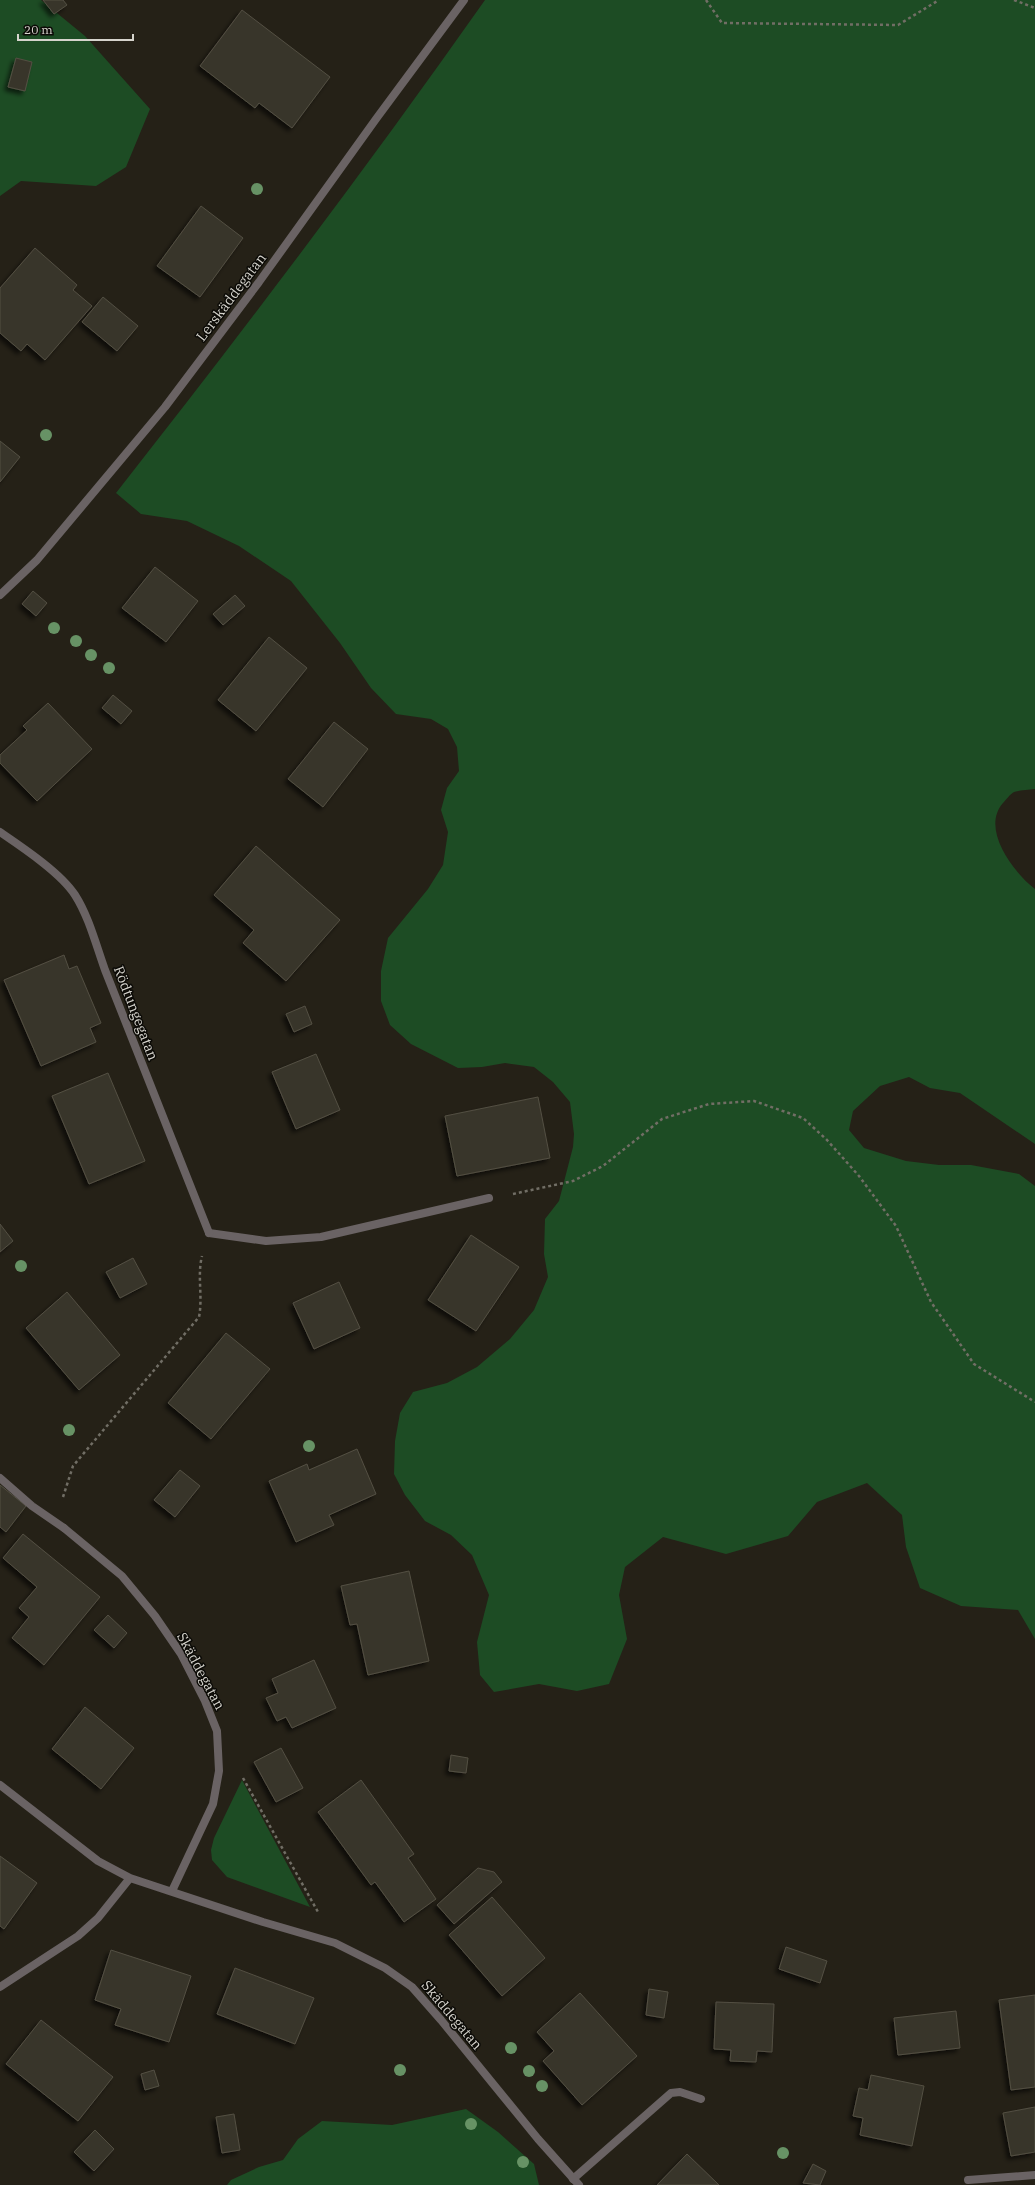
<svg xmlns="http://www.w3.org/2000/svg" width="1035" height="2185" font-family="'IBM Plex Serif',serif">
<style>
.green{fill:#1d4c24}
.building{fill:#39362a;stroke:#534f43;filter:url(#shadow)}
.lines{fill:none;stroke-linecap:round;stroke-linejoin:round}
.path{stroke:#716e65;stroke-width:2.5;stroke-dasharray:3 3;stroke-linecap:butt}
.service{stroke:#6a6364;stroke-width:8}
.minor{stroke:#6a6364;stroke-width:8}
.tree{fill:#679265}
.labels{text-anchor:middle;stroke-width:3;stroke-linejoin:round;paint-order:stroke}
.street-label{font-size:14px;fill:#d6d4cd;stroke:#0c0b07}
</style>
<defs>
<filter id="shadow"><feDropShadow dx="-3.5" dy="3.5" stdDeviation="2" flood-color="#0009"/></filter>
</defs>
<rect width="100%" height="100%" fill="#252117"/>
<path class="green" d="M0,0H41L85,36L150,109L126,167L96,186L21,181L0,196Z
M485,0H1035V789C1028,790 1020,790 1014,792C1010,794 1006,800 1003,803C980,829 1014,873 1035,889V1144L960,1093L930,1088L909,1077L880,1086L853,1111L849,1130L864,1148L906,1161L939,1165H971L1019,1174L1035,1186V1639L1018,1610L961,1606L920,1588L906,1547L902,1515L867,1483L817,1502L788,1536L726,1554L663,1537L625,1567L619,1595L627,1639L609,1684L577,1691L539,1684L494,1692L480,1675L477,1642L489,1595L472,1555L451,1535L425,1521L405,1495L394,1474L395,1441L400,1413L413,1392L447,1383L477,1367L510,1339L534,1310L548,1277L544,1254L545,1219L559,1201L573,1147L574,1134L570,1102L553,1082L534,1067L505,1063L482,1067L458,1068L411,1044L390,1025L381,1001V971L388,938L428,889L443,865L448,832L441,810L447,788L459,771L457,747L448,729L431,719L396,714L371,688L340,643L291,581L239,546L187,521L141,514L116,493C243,331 367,168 485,0Z
M242,1780L310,1907L227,1877L212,1860L211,1850L214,1838Z
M466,2109L498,2132L534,2164L539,2185H227L231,2180L259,2167L283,2160L298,2139L322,2121L392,2125Z"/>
<path class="building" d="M43,0H63L67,5L54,14Z
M242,10L330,77L292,128L259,103L255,108L200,66Z
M16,58L32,62L25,91L8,87Z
M201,206L243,238L200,297L157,266Z
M35,248L77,285L73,290L92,306L45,360L27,344L21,351L0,333V288Z
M103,297L138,326L117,351L82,322Z
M0,441L20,457L0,482Z
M155,567L198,601L166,642L122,608Z
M33,591L47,603L36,616L22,604Z
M235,595L245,606L223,625L213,614Z
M269,637L307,668L256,731L218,700Z
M113,695L132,711L121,724L102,708Z
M48,703L92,749L37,801L0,763V755L27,730L23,726Z
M334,722L368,749L323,807L288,779Z
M256,846L340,920L286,981L243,943L254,930L214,895Z
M64,955L69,969L77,966L101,1023L90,1028L96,1042L41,1066L4,980Z
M305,1006L312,1024L294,1032L286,1014Z
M316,1054L340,1110L296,1129L272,1072Z
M108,1073L145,1161L89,1184L52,1096Z
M538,1097L550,1158L457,1176L445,1116Z
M0,1224L13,1241L0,1252Z
M471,1235L519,1267L476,1331L428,1300Z
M133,1258L147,1284L120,1298L106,1272Z
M339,1282L360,1328L314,1349L293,1303Z
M67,1292L120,1355L79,1390L26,1328Z
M226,1333L270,1369L211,1439L168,1403Z
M357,1449L376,1494L329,1515L334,1525L296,1542L269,1481L307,1464L309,1470Z
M180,1470L200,1486L175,1517L154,1500Z
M0,1485L26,1506L6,1532L0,1527Z
M23,1534L100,1597L44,1665L12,1638L29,1617L19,1608L37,1587L3,1558Z
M409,1571L429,1661L368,1675L357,1624L350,1625L341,1586Z
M108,1615L127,1633L114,1648L94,1630Z
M314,1660L336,1708L292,1728L286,1717L277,1721L266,1698L278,1693L272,1679Z
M85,1707L134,1748L101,1789L52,1749Z
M281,1748L303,1788L276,1802L254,1762Z
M451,1755L468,1758L466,1773L449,1771Z
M361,1780L414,1854L408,1858L436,1899L404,1922L375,1882L371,1885L318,1812Z
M0,1856L37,1883L4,1929L0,1926Z
M478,1868L494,1872L502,1882L454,1924L437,1905Z
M492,1897L545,1958L502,1996L449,1935Z
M786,1947L827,1961L820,1983L779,1969Z
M111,1950L191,1976L169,2042L115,2025L121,2009L95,2000Z
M235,1968L314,1998L295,2044L217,2014Z
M649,1989L668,1992L664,2018L646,2015Z
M580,1993L637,2056L582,2105L543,2061L554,2051L537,2032Z
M1035,1995V2087L1011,2090L999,2000Z
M716,2002L774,2004L772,2052L757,2051L756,2062L730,2061L731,2050L714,2049Z
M956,2011L960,2048L898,2055L894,2018Z
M41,2020L113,2077L78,2121L6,2064Z
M154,2070L159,2086L145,2090L141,2074Z
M871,2075L924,2086L912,2146L860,2135L863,2118L853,2116L859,2088L868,2090Z
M1035,2107V2152L1011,2156L1003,2113Z
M234,2114L240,2150L222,2153L216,2117Z
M95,2130L114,2149L94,2171L74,2152Z
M687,2154L719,2185H657Z
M813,2164L826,2171L820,2185L803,2183Z"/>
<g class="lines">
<path class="path" d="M706,0L722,23L898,25L939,0
M1014,0L1035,8
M513,1194L573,1181L603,1166L662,1119L709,1104L754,1101L803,1118L827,1140L859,1176L896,1226L931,1302L974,1364L1035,1402
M63,1497L73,1466L199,1317C203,1297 197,1276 202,1256
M243,1778L318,1912"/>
<path class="service" d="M209,1233L266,1241L321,1237L489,1198
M0,1478L32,1506L64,1528
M573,2179L671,2093L680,2092L701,2099
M968,2180L1035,2175"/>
<path class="minor" d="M0,595L37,560L165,407L259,282L376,119L464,0
M0,832C22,847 61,873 75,895C89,917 96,945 105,970L209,1233
M64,1528L122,1576L155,1616L181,1654L205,1701L217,1731L219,1771L213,1804L172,1891
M0,1785L98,1861L130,1878L263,1922L335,1943L385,1968L412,1987L441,2020L538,2139L579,2185
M0,1987L78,1936L98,1918L130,1878"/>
</g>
<g class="tree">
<circle cx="257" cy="189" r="6"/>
<circle cx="46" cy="435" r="6"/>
<circle cx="54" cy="628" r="6"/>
<circle cx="76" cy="641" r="6"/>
<circle cx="91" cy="655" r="6"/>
<circle cx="109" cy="668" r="6"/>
<circle cx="21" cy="1266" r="6"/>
<circle cx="69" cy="1430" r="6"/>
<circle cx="309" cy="1446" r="6"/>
<circle cx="511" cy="2048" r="6"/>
<circle cx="400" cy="2070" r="6"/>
<circle cx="529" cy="2071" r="6"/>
<circle cx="542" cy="2086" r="6"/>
<circle cx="471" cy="2124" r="6"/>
<circle cx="783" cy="2153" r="6"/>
<circle cx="523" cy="2162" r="6"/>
</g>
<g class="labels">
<g class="street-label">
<text transform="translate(231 297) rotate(-53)" y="5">Lerskäddegatan</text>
<text transform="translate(136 1013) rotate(69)" y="5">Rödtungegatan</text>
<text transform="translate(201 1671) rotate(62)" y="5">Skäddegatan</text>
<text transform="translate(452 2015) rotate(50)" y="5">Skäddegatan</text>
</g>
</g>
<path d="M18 34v6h115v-6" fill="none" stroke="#d6d4cd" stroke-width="2"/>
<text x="24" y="34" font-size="12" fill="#d6d4cd" stroke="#0c0b07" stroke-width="3" paint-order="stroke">20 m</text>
</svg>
